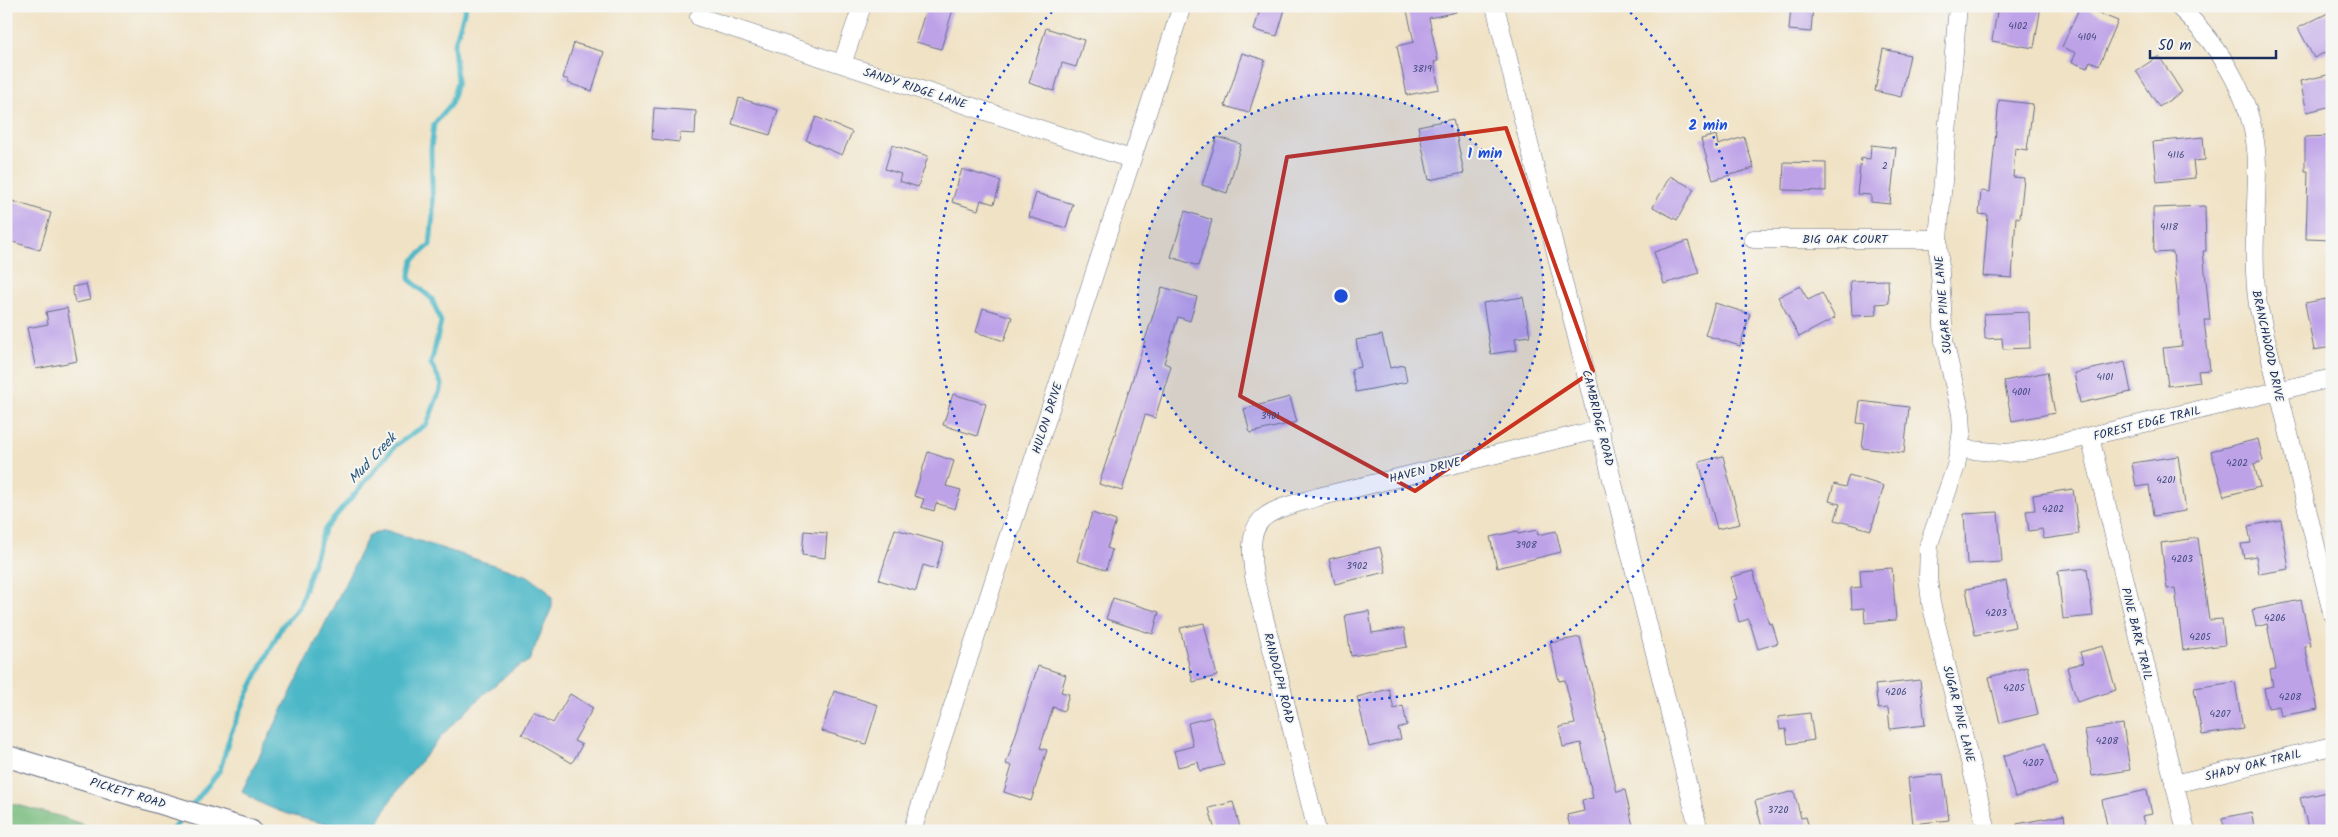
<svg xmlns="http://www.w3.org/2000/svg" width="2338" height="837" font-family="Kalam,sans-serif">
<style>
.forest{fill:#78bb7e;stroke:#4a756e}
.water{fill:#4bb7c7;stroke:#337392}
.lines{fill:none;stroke-linecap:round;stroke-linejoin:round}
.stream{stroke:#4bb7c7;stroke-width:5}
.building{fill:#bea2e8}
.minor-casing{stroke:#666e82;stroke-width:19}
.tertiary-casing{stroke:#666e82;stroke-width:23}
.minor{stroke:#fff;stroke-width:18}
.tertiary{stroke:#fff;stroke-width:21}
.marked{fill:none;stroke:#c8321e;stroke-width:4;stroke-linejoin:round}
.ring{fill:none;stroke:#1d4ed8;stroke-width:2.5;stroke-dasharray:2.5 5}
.labels{text-anchor:middle;stroke-width:4;stroke-linejoin:round;paint-order:stroke}
.number-label{font-size:10px;fill:#444c80}
.street-label{font-size:12px;fill:#1b2f5e;stroke:#f6f6f2}
.water-label{font-size:14px;font-style:italic;fill:#29587e;stroke:#f6f6f2}
.centre{fill:#1d4ed8;stroke:#f6f6f2;stroke-width:2.5}
.ring-label{font-size:15px;text-anchor:middle;font-weight:bold;fill:#1d4ed8;stroke:#f6f6f2;stroke-width:4;stroke-linejoin:round;paint-order:stroke}
</style>
<rect width="100%" height="100%" fill="#f6f6f2"/>
<filter id="ink" filterUnits="userSpaceOnUse"><feTurbulence type="fractalNoise" baseFrequency=".02" numOctaves="2"/><feDisplacementMap in="SourceGraphic" scale="10" xChannelSelector="R" yChannelSelector="G"/><feConvolveMatrix kernelMatrix="1 2 1 2 8 2 1 2 1" color-interpolation-filters="sRGB"/></filter>
<filter id="wash" filterUnits="userSpaceOnUse"><feTurbulence type="fractalNoise" baseFrequency=".0096" numOctaves="4" result="noise"/><feDisplacementMap in="SourceGraphic" scale="20" xChannelSelector="R" yChannelSelector="G"/><feGaussianBlur stdDeviation="1.12" result="paint"/><feColorMatrix in="noise" values="0 0 0 0 0 0 0 0 0 0 0 0 0 0 0 0 0 1.4 0 .05"/><feComposite in="paint" operator="in"/></filter>
<g filter="url(#wash)">
<rect width="100%" height="100%" fill="#f0e2c5"/>
<path class="forest" d="M6,802L62,817L101,831H6Z"/>
<path class="water" d="M385,530L528,576L546,589L552,598V607L529,661L514,669L485,693L447,730L407,777L390,801L378,823C372,825 365,828 359,828C328,827 265,812 242,791L369,535Z"/>
<g class="lines">
<path class="stream" d="M191,807L220,770L231,733L248,693L282,626L299,607L324,530L396,445L427,424L442,385L431,364L441,322L432,299L409,279L413,260L430,245L433,215L431,149L434,124L451,104L457,82L454,46L466,6
M171,831L184,816"/>
</g>
<g id="blocks">
<path class="building" d="M927,6H954L941,49L916,42Z
M1261,6H1286L1277,36L1254,30Z
M1406,6H1456V12L1429,18L1438,61L1434,62L1439,89L1407,95L1397,46L1414,42Z
M1791,6H1813L1811,32L1789,30Z
M1998,6H2041L2034,48L1992,41Z
M2080,6L2118,21L2099,65L2090,61L2087,68L2072,62L2076,53L2062,47Z
M2332,11V49L2314,58L2298,28Z
M1046,28L1084,40L1076,67L1062,63L1054,91L1029,83Z
M574,43L604,52L592,91L568,83L569,80L563,78Z
M1883,49L1910,55L1901,97L1875,91Z
M1242,53L1265,60L1249,113L1225,106Z
M2159,56L2182,92L2159,107L2136,71Z
M2332,74V106L2307,112L2300,81Z
M739,98L778,110L770,135L732,124Z
M1999,100L2033,104L2027,150L2015,148L2013,177L2024,178L2020,218L2016,217L2012,278L1983,276L1988,215L1979,214L1981,191L1990,192Z
M654,108L696,111L695,134L680,133L679,142L652,139Z
M816,117L852,132L842,155L806,140Z
M1453,119L1464,173L1429,180L1418,126Z
M1716,135L1718,145L1744,137L1754,168L1713,180L1701,139Z
M2332,136V240L2306,239L2308,171H2305V137Z
M1217,137L1241,144L1227,193L1202,185Z
M2203,137L2205,160L2193,161L2195,178L2157,182L2153,142Z
M892,145L928,156L918,187L899,181L901,174L885,169Z
M1871,145L1896,148L1890,204L1871,202V195L1857,194L1861,158L1870,159Z
M1784,162L1826,163V191L1783,190Z
M962,169L1001,181L994,204L981,200L978,210L952,202Z
M1670,176L1694,189L1677,220L1653,207Z
M1036,193L1073,204L1066,228L1029,217Z
M9,200L51,213L40,250L6,240V209Z
M2205,206L2206,251H2203L2210,320H2204L2210,370L2198,371L2200,382L2168,386L2163,348L2182,346L2173,252L2154,253L2153,208Z
M1185,211L1212,220L1198,266L1171,257Z
M1688,241L1699,273L1664,284L1654,252Z
M1888,280L1889,303L1876,304L1877,315L1852,316L1850,281Z
M86,284L90,300L75,303L72,287Z
M1800,286L1808,300L1822,293L1835,318L1799,337L1778,297Z
M1162,287L1197,297L1190,321L1178,317L1164,363L1171,366L1155,418L1145,415L1122,491L1099,484Z
M1523,297L1530,336L1515,338L1517,350L1491,354L1483,303Z
M2332,298V347L2314,350L2305,303Z
M1715,303L1750,314L1740,346L1705,335Z
M67,308L77,361L36,369L27,328L48,324L46,312Z
M983,308L1012,317L1004,341L976,332Z
M2029,312L2030,348L2003,349L2002,338L1985,339L1984,314Z
M1382,335L1390,368L1404,365L1407,382L1356,392L1351,369L1361,367L1356,340Z
M2125,362L2131,392L2080,403L2074,373Z
M2047,372L2055,413L2012,421L2004,381Z
M953,394L986,404L977,436L943,425Z
M1290,397L1297,422L1250,433L1244,409Z
M1860,401L1909,407L1904,453L1862,448L1865,424L1857,423Z
M2258,439L2263,461L2254,464L2260,487L2224,496L2211,451Z
M928,452L954,461L946,486L961,490L955,509L936,503L934,511L921,507L924,499L914,496Z
M1723,456L1740,524L1717,529L1699,462Z
M2178,456L2186,511L2153,516L2149,485L2136,487L2132,463Z
M1849,475L1884,486L1871,530L1835,520L1840,504L1829,501L1834,484L1845,487Z
M2073,489L2079,534L2044,539L2042,529L2029,531L2026,511L2035,510L2033,495Z
M1998,512L2002,562L1967,564L1964,514Z
M1092,513L1116,521L1107,548L1112,550L1106,570L1077,561Z
M2281,520L2289,569L2259,574L2256,556L2244,558L2241,544L2251,543L2248,526Z
M895,529L944,543L936,569L923,565L916,591L879,580Z
M1537,530L1538,535L1556,531L1561,552L1497,568L1490,537L1517,531L1518,534Z
M804,531L827,533L825,558L802,555Z
M2198,538L2209,620L2222,619L2225,645L2183,650L2175,588L2167,589L2161,543Z
M1380,547L1386,572L1335,584L1329,559Z
M1892,568L1896,620L1865,623L1864,608L1852,609L1851,588L1861,587L1860,570Z
M2087,568L2093,616L2063,619L2058,571Z
M1753,571L1769,624L1772,623L1778,643L1758,649L1749,619L1739,622L1733,600L1737,599L1731,577Z
M2006,581L2015,627L1975,635L1966,589Z
M1113,598L1159,612L1153,634L1106,619Z
M2301,600L2311,646L2305,647L2318,709L2281,716L2279,706L2268,708L2264,688L2273,686L2270,670L2276,669L2267,624L2256,627L2252,610Z
M1369,611L1372,633L1404,628L1407,647L1351,656L1345,615Z
M1204,623L1217,676L1193,682L1180,628Z
M1580,637L1617,792L1625,790L1633,826L1624,828L1625,831H1571L1567,815L1584,811L1582,800L1593,798L1581,743L1563,747L1559,727L1575,724L1565,680L1559,681L1550,643Z
M2103,646L2116,690L2077,702L2067,667L2083,663L2080,652Z
M1038,666L1066,675L1061,692L1069,694L1064,711L1053,707L1040,748L1047,750L1031,801L1004,792L1012,766L1006,764Z
M2027,667L2038,714L2000,723L1989,677Z
M1920,680L1925,725L1890,729L1888,708L1878,709L1875,685Z
M2235,682L2243,729L2202,735L2194,688Z
M1389,689L1394,709L1403,706L1407,725L1398,728L1401,739L1369,747L1357,697Z
M834,691L878,705L866,744L822,731Z
M570,694L593,708L574,741L582,745L572,763L522,734L534,712L553,723Z
M1810,713L1814,740L1788,744L1786,729L1780,730L1778,717Z
M1212,717L1224,765L1200,771L1198,762L1178,767L1174,751L1193,746L1188,723Z
M2123,724L2130,770L2092,776L2085,730Z
M2045,743L2057,784L2015,797L2003,756Z
M1943,774L1949,820L1913,824L1908,778Z
M2147,790L2152,814L2142,816L2146,831H2108L2102,800Z
M1794,791L1801,818L1806,817L1810,831H1763L1755,801Z
M2332,791V831H2309L2300,798Z
M1233,802L1241,831H1215L1209,808Z
M2251,812L2255,831H2225L2222,818Z
M2064,815L2066,831H2018L2017,824Z"/>
</g>
</g>
<g filter="url(#ink)">
<use href="#blocks" fill-opacity="0" stroke="#666e82" stroke-width="1"/>
<g class="lines">
<defs>
<path id="minor" d="M1495,6L1699,831
M1958,6L1938,239L1944,341L1961,414L1962,431L1956,466L1929,544L1928,577L1931,603L1987,831
M2178,6C2222,47 2256,103 2257,165C2257,212 2251,258 2258,305L2332,613
M699,17L1131,159
M842,64L862,6
M1753,239H1938
M2090,437L2186,831
M1960,449L2006,453L2032,450L2332,378
M2174,784L2332,746
M912,831L1182,6
M1317,831L1254,576C1245,513 1264,513 1318,497L1601,429"/>
<path id="tertiary" d="M6,756L251,831"/>
</defs>
<use href="#minor" class="minor-casing"/>
<use href="#tertiary" class="tertiary-casing"/>
<use href="#minor" class="minor"/>
<use href="#tertiary" class="tertiary"/>
</g>
</g>
<path class="marked" d="M1506,128L1593,371L1415,491L1240,396L1287,157Z"/>
<circle cx="1341" cy="296" r="203" fill="#1d4ed8" fill-opacity=".12"/>
<g class="ring">
<circle cx="1341" cy="296" r="203"/>
<path d="M1625 7A405 405 0 1 1 1057 7"/>
</g>
<g class="labels">
<g class="number-label">
<text x="2018" y="29">4102</text>
<text x="2087" y="40">4104</text>
<text x="1422" y="72">3819</text>
<text x="2176" y="158">4116</text>
<text x="1885" y="169">2</text>
<text x="2169" y="230">4118</text>
<text x="2105" y="380">4101</text>
<text x="2021" y="395">4001</text>
<text x="1270" y="419">3901</text>
<text x="2237" y="466">4202</text>
<text x="2166" y="483">4201</text>
<text x="2053" y="512">4202</text>
<text x="1526" y="548">3908</text>
<text x="2182" y="562">4203</text>
<text x="1357" y="569">3902</text>
<text x="1996" y="616">4203</text>
<text x="2275" y="621">4206</text>
<text x="2200" y="640">4205</text>
<text x="2014" y="691">4205</text>
<text x="1896" y="695">4206</text>
<text x="2290" y="700">4208</text>
<text x="2220" y="717">4207</text>
<text x="2107" y="744">4208</text>
<text x="2033" y="766">4207</text>
<text x="1778" y="813">3720</text>
</g>
<g class="street-label">
<text transform="translate(915 88) rotate(18)" y="4">SANDY RIDGE LANE</text>
<text x="1845" y="243">BIG OAK COURT</text>
<text transform="translate(1943 305) rotate(-95)" y="4">SUGAR PINE LANE</text>
<text transform="translate(2268 346) rotate(78)" y="4">BRANCHWOOD DRIVE</text>
<text transform="translate(1047 418) rotate(-72)" y="4">HULON DRIVE</text>
<text transform="translate(1598 418) rotate(76)" y="4">CAMBRIDGE ROAD</text>
<text transform="translate(2147 423) rotate(-14)" y="4">FOREST EDGE TRAIL</text>
<text transform="translate(1425 470) rotate(-14)" y="4">HAVEN DRIVE</text>
<text transform="translate(2137 634) rotate(76)" y="4">PINE BARK TRAIL</text>
<text transform="translate(1279 678) rotate(76)" y="4">RANDOLPH ROAD</text>
<text transform="translate(1959 714) rotate(76)" y="4">SUGAR PINE LANE</text>
<text transform="translate(2253 765) rotate(-14)" y="4">SHADY OAK TRAIL</text>
<text transform="translate(128 793) rotate(17)" y="4">PICKETT ROAD</text>
</g>
<g class="water-label">
<text transform="translate(372 458) rotate(-47)" y="5">Mud Creek</text>
</g>
</g>
<circle cx="1341" cy="296" r="8" class="centre"/>
<g class="ring-label">
<text x="1708" y="130">2 min</text>
<text x="1485" y="158">1 min</text>
</g>
<rect width="2338" height="837" fill="none" stroke="#f6f6f2" stroke-width="25"/>
<path d="M2150 50v8h126v-8" fill="none" stroke="#1b2f5e" stroke-width="2.5"/>
<text x="2158" y="50" font-size="15" fill="#1b2f5e" stroke="#f6f6f2" stroke-width="4" paint-order="stroke">50 m</text>
</svg>
